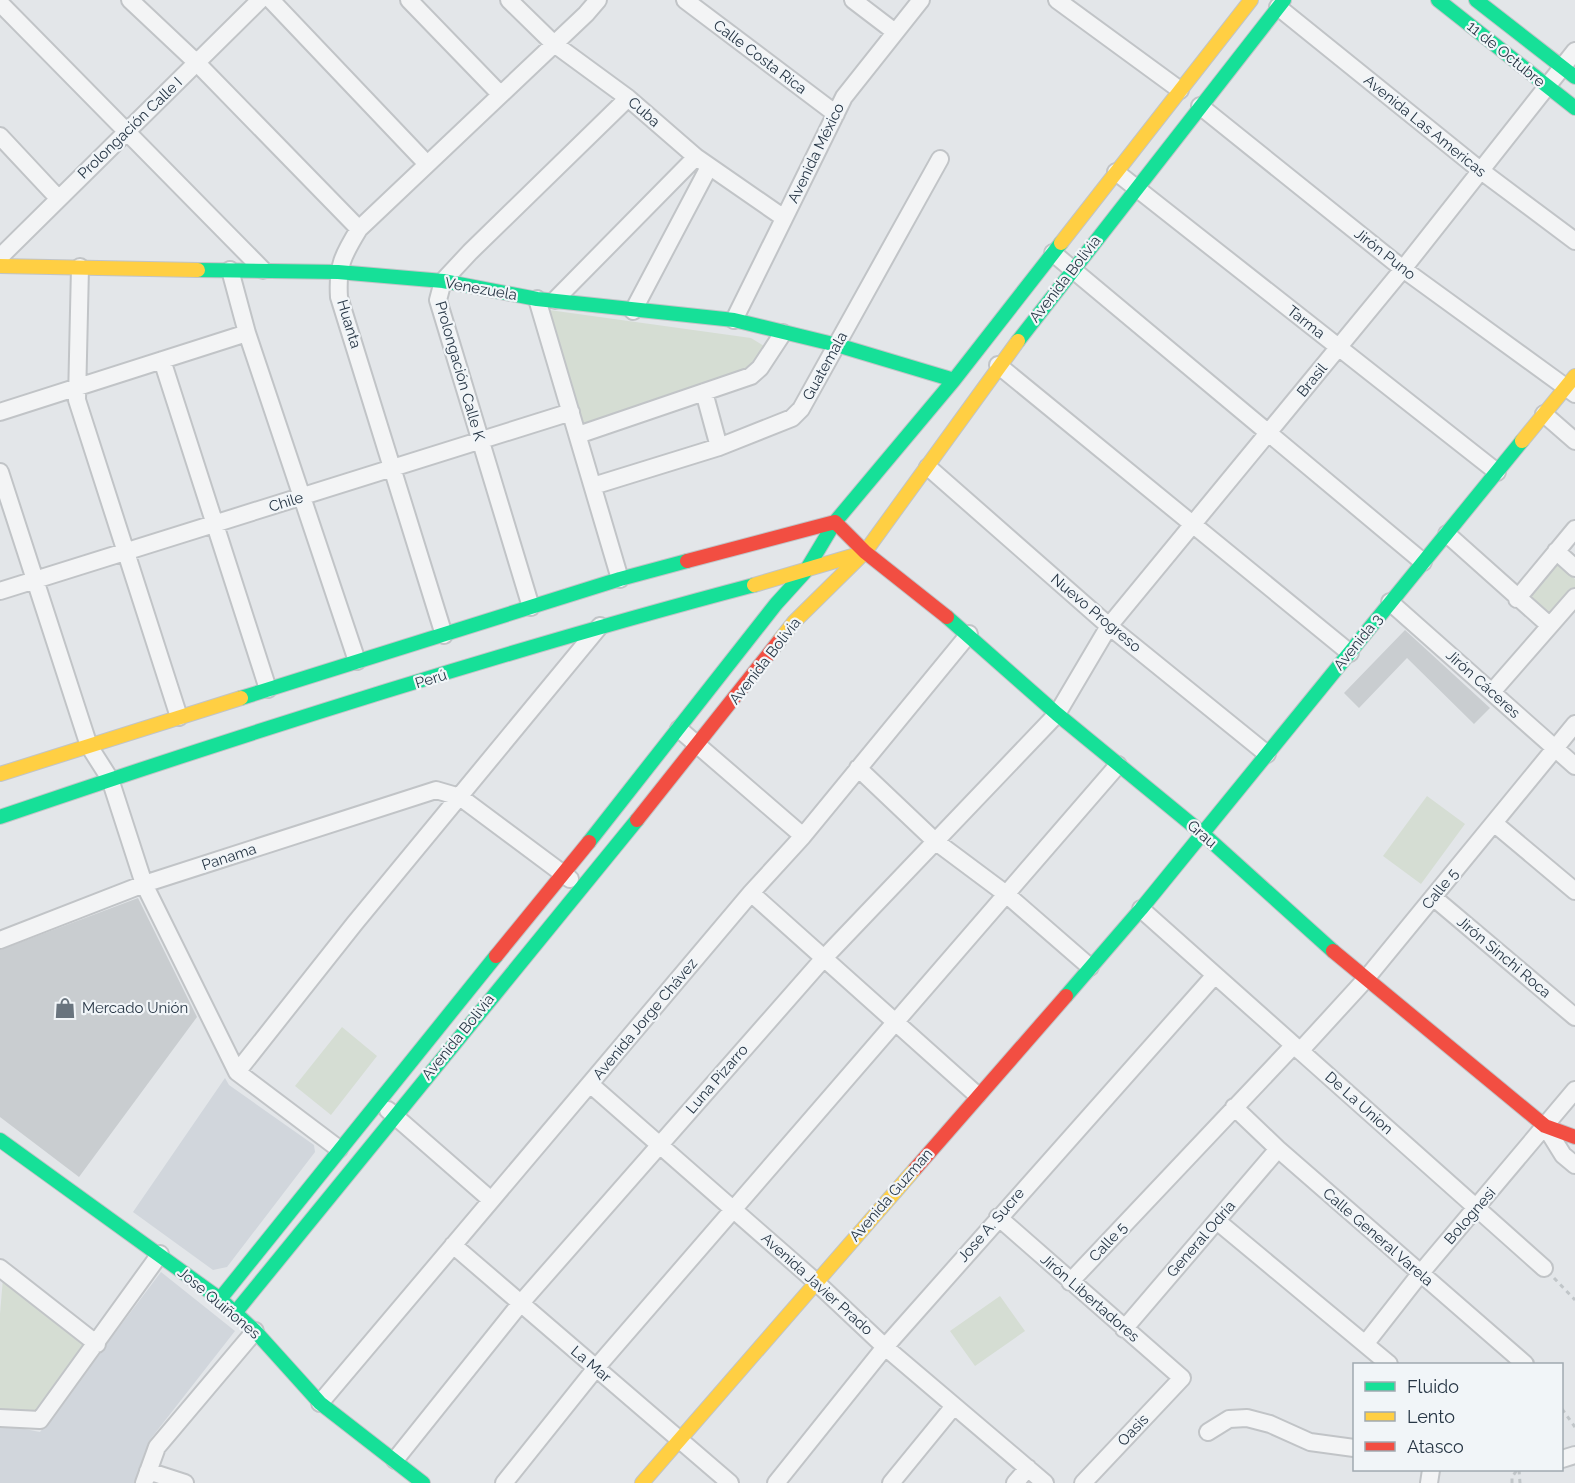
<svg xmlns="http://www.w3.org/2000/svg" width="1575" height="1483" font-family="Raleway,sans-serif">
<style>
.built{fill:#d1d6dc}
.green{fill:#d5ddd3}
.building{fill:#c9cdd0}
.lines{fill:none;stroke-linecap:round;stroke-linejoin:round}
.street-casing{stroke:#c1c4c7;stroke-width:20}
.fast-casing{stroke:#c1c4c7;stroke-width:16}
.slow-casing{stroke:#c1c4c7;stroke-width:16}
.jam-casing{stroke:#c1c4c7;stroke-width:16}
.path{stroke:#c1c6c9;stroke-width:3;stroke-dasharray:4.5 4.5;stroke-linecap:butt}
.street{stroke:#f3f4f5;stroke-width:16}
.fast{stroke:#16e098;stroke-width:14}
.slow{stroke:#ffcf43;stroke-width:14}
.jam{stroke:#f24e42;stroke-width:14}
.labels{text-anchor:middle;stroke-width:4.5;stroke-linejoin:round;paint-order:stroke}
.street-label{font-size:15px;fill:#273645;stroke:#f1f5f8}
.poi-label{font-size:15px;fill:#273645;stroke:#f1f5f8;text-anchor:start}
</style>
<rect width="100%" height="100%" fill="#e3e6e9"/>
<path class="built" d="M225,1078L229,1085L314,1145L315,1152L227,1267L213,1270L133,1212Z
M161,1272L235,1331L149,1441L134,1483H0V1424L40,1432Z"/>
<path class="green" d="M549,310L751,338L764,346L763,353L748,375L589,426L580,424L545,314Z
M1556,563L1575,579V590L1548,622L1523,601Z
M1427,796L1465,824L1421,884L1383,856Z
M342,1027L377,1056L331,1115L295,1086Z
M3,1278L88,1344L38,1413L0,1412V1314Z
M1000,1296L1025,1331L975,1366L950,1331Z"/>
<path class="building" d="M1405,630L1490,708L1474,724L1407,658L1359,708L1344,693Z
M138,898L197,1017L79,1177L0,1117V950Z"/>
<g class="lines">
<defs>
<path id="street" d="M130,0L197,63L359,229
M271,0L427,164
M409,0L500,94
M509,0L553,43L628,98L696,157L784,218
M685,0L836,114
M853,0L895,32
M1057,0L1180,90
M0,3L263,270
M1278,7L1480,170L1575,241
M1200,106L1403,269L1575,394
M0,136L58,198
M1116,172L1497,472
M1053,253L1423,562
M0,257L260,0
M80,267L77,400L179,717
M230,270L247,333L357,661
M537,299L620,579
M555,300L696,157
M633,311L709,167
M734,320L844,97L921,0
M162,360L268,689
M998,365L1350,653
M704,392L719,447
M0,412L247,333
M1544,414L1575,441
M578,435L751,376L760,368L783,333
M928,467L1109,626L1267,754
M0,472L89,746L110,779L144,884L237,1072L339,1149
M593,486L719,447L792,418L801,409L940,159
M1447,534L1549,625
M1556,551L1575,568
M0,591L571,412
M1517,599L1575,529
M1390,602L1575,766
M531,607L438,300L443,281L470,252L628,98
M444,635L339,297C337,266 343,255 359,229L586,14L598,0
M1492,692L1575,597
M679,729L803,836
M858,768L935,841L1006,894L1090,967
M1494,823L1575,891
M751,893L977,1095
M1433,897L1575,1017
M1141,909L1544,1268
M0,940L144,884L436,790L460,797L570,879
M1300,1051L1365,980L1575,724
M237,1072L355,923L600,626
M590,1084L816,1282L885,1347L1045,1483
M1234,1107L1278,1149L1525,1364
M388,1110L491,1200
M1545,1126L1563,1155L1575,1165
M998,1217L1182,1378L1083,1483
M1217,1221L1389,1364
M453,1245L730,1483
M0,1268L97,1344
M1070,1282L1294,1045
M1124,1329L1278,1149
M1366,1343L1420,1274L1575,1090
M320,1403L751,893L803,836L969,634
M0,1418L40,1420L160,1254
M1208,1432L1229,1419L1247,1418L1270,1424L1310,1442L1354,1448
M1562,1459L1575,1455
M395,1460L520,1304L824,958L1057,714L1109,626L1403,269L1575,51
M148,1471L185,1483
M144,1483L157,1447L255,1331
M504,1483L596,1368L1118,765
M776,1483L885,1347L1215,975
M891,1483L954,1406
M1015,1483L1028,1468
M1429,1483L1431,1470"/>
<path id="fast" d="M1438,0L1575,108
M1476,0L1575,77
M198,270L338,272L443,281L537,299L734,320L837,345L954,380
M1018,341L1284,0
M947,617L1057,714L1202,833L1333,951
M241,698L620,579L687,561
M0,817C249,732 500,652 754,585
M589,842L776,604L805,572L835,522L954,380L1061,243
M1066,996L1141,909L1522,441
M0,1140L220,1299L255,1331L320,1403L423,1483
M220,1299L496,956
M235,1313L637,820"/>
<path id="slow" d="M1061,243L1251,0
M0,266L198,270
M1522,441L1575,376
M754,585L859,554
M779,641L794,622L865,552L1018,341
M0,774L241,698
M642,1483L915,1169"/>
<path id="jam" d="M835,522L865,552L947,617
M687,561L835,522
M637,820L779,641
M1333,951L1545,1126L1575,1137
M496,956L589,842
M915,1169L1066,996"/>
</defs>
<use href="#street" class="street-casing"/>
<use href="#fast" class="fast-casing"/>
<use href="#slow" class="slow-casing"/>
<use href="#jam" class="jam-casing"/>
<path class="path" d="M1554,1278L1575,1300
M1562,1409L1575,1427
M1519,1470L1520,1483
M1512,1483V1477L1517,1470"/>
<use href="#street" class="street"/>
<use href="#fast" class="fast"/>
<use href="#slow" class="slow"/>
<use href="#jam" class="jam"/>
</g>
<defs>
<symbol id="shop-bare" viewBox="-9 -9 18 18"><path d="M-5-2.5h2.3a2.7 3.5 0 0 1 5.4 0H5L5.5 6h-11ZM-1.5-2.5h3a1.5 2.3 0 0 0-3 0Z" fill="#69747e" stroke="#f1f5f8" stroke-width="2.5" paint-order="stroke"/></symbol>
</defs>
<g fill-rule="evenodd">
<use href="#shop-bare" x="50" y="993" width="30" height="30"/>
</g>
<g class="labels">
<g class="street-label">
<text transform="translate(1506 54) rotate(39)" y="5">11 de Octubre</text>
<text transform="translate(760 57) rotate(37)" y="5">Calle Costa Rica</text>
<text transform="translate(644 112) rotate(41)" y="5">Cuba</text>
<text transform="translate(1425 126) rotate(39)" y="5">Avenida Las Americas</text>
<text transform="translate(130 128) rotate(-44)" y="5">Prolongación Calle I</text>
<text transform="translate(816 153) rotate(-64)" y="5">Avenida México</text>
<text transform="translate(1385 254) rotate(38)" y="5">Jirón Puno</text>
<text transform="translate(1065 279) rotate(-52)" y="5">Avenida Bolivia</text>
<text transform="translate(481 289) rotate(10)" y="5">Venezuela</text>
<text transform="translate(1306 322) rotate(38)" y="5">Tarma</text>
<text transform="translate(349 324) rotate(73)" y="5">Huanta</text>
<text transform="translate(825 366) rotate(-61)" y="5">Guatemala</text>
<text transform="translate(460 371) rotate(74)" y="5">Prolongación Calle K</text>
<text transform="translate(1312 380) rotate(-51)" y="5">Brasil</text>
<text transform="translate(286 502) rotate(-17)" y="5">Chile</text>
<text transform="translate(1096 613) rotate(40)" y="5">Nuevo Progreso</text>
<text transform="translate(1358 642) rotate(-51)" y="5">Avenida 3</text>
<text transform="translate(765 661) rotate(-52)" y="5">Avenida Bolivia</text>
<text transform="translate(431 679) rotate(-17)" y="5">Perú</text>
<text transform="translate(1483 684) rotate(42)" y="5">Jirón Cáceres</text>
<text transform="translate(1202 834) rotate(41)" y="5">Grau</text>
<text transform="translate(229 857) rotate(-18)" y="5">Panama</text>
<text transform="translate(1440 889) rotate(-51)" y="5">Calle 5</text>
<text transform="translate(1504 957) rotate(40)" y="5">Jirón Sinchi Roca</text>
<text transform="translate(645 1019) rotate(-50)" y="5">Avenida Jorge Chávez</text>
<text transform="translate(458 1037) rotate(-51)" y="5">Avenida Bolivia</text>
<text transform="translate(717 1079) rotate(-49)" y="5">Luna Pizarro</text>
<text transform="translate(1359 1103) rotate(42)" y="5">De La Union</text>
<text transform="translate(891 1195) rotate(-49)" y="5">Avenida Guzman</text>
<text transform="translate(1470 1216) rotate(-49)" y="5">Bolognesi</text>
<text transform="translate(991 1225) rotate(-49)" y="5">Jose A. Sucre</text>
<text transform="translate(1378 1237) rotate(41)" y="5">Calle General Varela</text>
<text transform="translate(1201 1239) rotate(-49)" y="5">General Odria</text>
<text transform="translate(1108 1242) rotate(-47)" y="5">Calle 5</text>
<text transform="translate(817 1284) rotate(42)" y="5">Avenida Javier Prado</text>
<text transform="translate(1090 1298) rotate(41)" y="5">Jirón Libertadores</text>
<text transform="translate(219 1303) rotate(40)" y="5">Jose Quiñones</text>
<text transform="translate(591 1364) rotate(40)" y="5">La Mar</text>
<text transform="translate(1133 1430) rotate(-47)" y="5">Oasis</text>
</g>
<g class="poi-label">
<text x="82" y="1013">Mercado Unión</text>
</g>
</g>
<rect x="1353" y="1363" width="210" height="108" fill="#f1f5f8" stroke="#a0a9b0" stroke-width="1.5"/>
<rect x="1365" y="1382" width="30" height="9" fill="#16e098" stroke="#a0a9b0" stroke-width="1.5"/>
<text x="1407" y="1393" font-size="18" fill="#273645">Fluido</text>
<rect x="1365" y="1412" width="30" height="9" fill="#ffcf43" stroke="#a0a9b0" stroke-width="1.5"/>
<text x="1407" y="1423" font-size="18" fill="#273645">Lento</text>
<rect x="1365" y="1442" width="30" height="9" fill="#f24e42" stroke="#a0a9b0" stroke-width="1.5"/>
<text x="1407" y="1453" font-size="18" fill="#273645">Atasco</text>
</svg>
